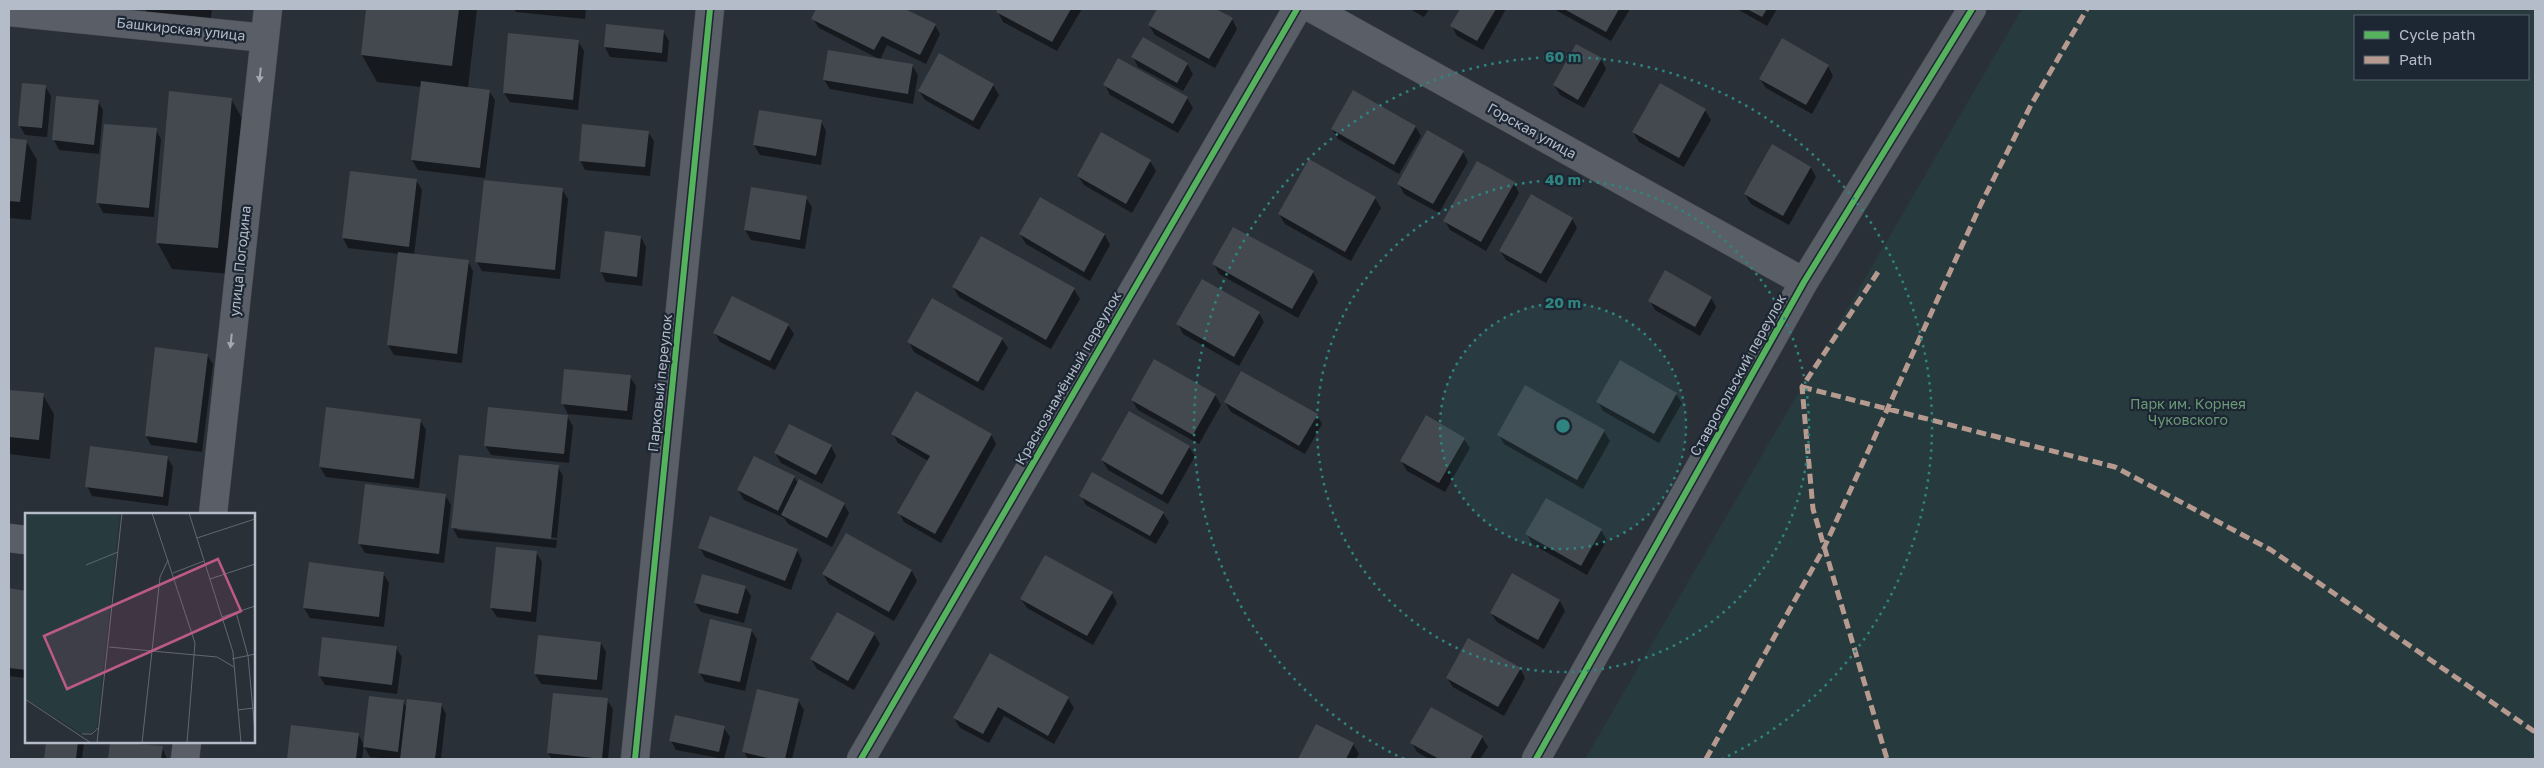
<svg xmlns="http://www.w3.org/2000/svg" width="2544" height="768" font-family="'Golos Text',sans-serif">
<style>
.green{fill:#273a3e;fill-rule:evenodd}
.shadow{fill:#0007}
.building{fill:#444950}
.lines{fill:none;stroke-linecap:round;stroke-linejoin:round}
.minor-casing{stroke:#484c53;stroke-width:29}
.minor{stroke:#5a5e66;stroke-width:28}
.quiet{stroke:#b69a8f;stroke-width:5;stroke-dasharray:10 5;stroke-linecap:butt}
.cycleway-casing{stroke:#1d2633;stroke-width:9}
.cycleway{stroke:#56b35d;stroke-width:6}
.oneway{fill:#a2a9b5}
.ring{fill:none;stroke:#308480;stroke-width:2.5;stroke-dasharray:2.5 5}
.labels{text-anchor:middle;stroke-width:4.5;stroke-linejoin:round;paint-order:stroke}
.street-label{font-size:14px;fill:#b4bcc9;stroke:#1d2633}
.park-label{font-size:14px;fill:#6b9a76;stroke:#1d2633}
.inset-road{fill:none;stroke:#616872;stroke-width:1}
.view{fill:#bc5a87;fill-opacity:0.15;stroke:#bc5a87;stroke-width:2.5}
.inset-edge{fill:none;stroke:#b4bcc9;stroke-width:2.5}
.centre{fill:#308480;stroke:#1d2633;stroke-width:2.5}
.ring-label{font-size:15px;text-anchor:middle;font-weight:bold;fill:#308480;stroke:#1d2633;stroke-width:4.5;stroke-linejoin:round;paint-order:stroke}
</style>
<rect width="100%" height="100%" fill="#2a3038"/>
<path class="green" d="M2022,9H2535V759H1585ZM2355,16H2528V79H2355Z"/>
<path class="shadow" d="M145,9H212L209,32L154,25Z
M368,9H477L468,88L489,91L495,100L485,178L418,170L412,160L421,87L377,82L362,55Z
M514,9H586L585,19L516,12Z
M818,9H903L935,25L940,34L926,64L887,45L880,60L912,65L918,75L913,104L830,89L824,80L879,59L819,28L813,19Z
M1000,9H1082L1057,51L1003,22L998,12Z
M1159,9H1213L1232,19L1237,29L1215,68L1155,35L1149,25Z
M1410,9H1429L1424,17Z
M1462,9H1506L1483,50L1457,36L1452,26Z
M1554,9H1630L1611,41Z
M1737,9H1777L1767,26Z
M663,31L669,41L667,62L610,57L605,47Z
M578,41L584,51L578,110L510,102L504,93Z
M940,55L993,85L999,95L979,130L925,100L919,91Z
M1133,57L1187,64L1193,74L1183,91L1138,67Z
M1601,59L1606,69L1584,108L1560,95L1554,85Z
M1828,66L1833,76L1812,114L1766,88L1760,79Z
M1105,85L1187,98L1193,108L1178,133L1110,95Z
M45,86L51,96L47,137L25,135L20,126Z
M231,99L246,125L232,274L172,269L157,242Z
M98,101L103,110L99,154L59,150L54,140Z
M1705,110L1711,120L1684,167L1639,142L1633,132Z
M821,121L826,131L821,165L760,155L754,145Z
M1415,126L1421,136L1399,174L1338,139L1332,129Z
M156,130L161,139L154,217L103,213L98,203Z
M648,132L654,141L650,176L585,170L580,160Z
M9,140L26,141L37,160L31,220L9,218Z
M1463,152L1468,162L1439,213L1404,194L1399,184Z
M1150,161L1156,171L1132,213L1084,185L1078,176Z
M1310,161L1375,198L1381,208L1351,261L1285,224L1279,214Z
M1811,168L1816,177L1789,225L1751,204L1745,194Z
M351,172L416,180L422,190L414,255L468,261L473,271L462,363L394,355L388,345L399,254L348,248L343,238Z
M1514,183L1519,193L1486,251L1450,230L1445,221Z
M562,189L568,199L560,279L482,271L477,262Z
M806,198L812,207L805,249L751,240L745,230Z
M1040,199L1105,235L1110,245L1090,281L1026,244L1020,234Z
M1572,218L1577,228L1546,283L1506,260L1500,251Z
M606,233L641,237L646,247L642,286L606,282L601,272Z
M1214,264L1313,272L1318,282L1298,318L1219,274Z
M953,287L1074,289L1080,299L1051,349L959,297Z
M1711,298L1716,307L1700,336L1655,310L1650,301Z
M1259,313L1264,322L1239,366L1183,334L1178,324Z
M788,325L794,334L775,370L720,342L715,333Z
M1002,339L1008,348L983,391L914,352L909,342Z
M207,355L213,364L202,452L151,445L146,436Z
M630,377L636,386L632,420L568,414L563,404Z
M9,391L43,395L54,414L50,459L9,454Z
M1676,394L1682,403L1659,443L1603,411L1598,402Z
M1215,395L1221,405L1199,444L1138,410L1132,400Z
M1225,402L1317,415L1322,424L1305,454L1231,412Z
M567,416L573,426L569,463L491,455L485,445Z
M420,420L426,430L419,488L326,477L320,467Z
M1604,431L1610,441L1583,489L1504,444L1499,435Z
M893,434H991L996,444L941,543L904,522L899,513L928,461L898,443Z
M1464,439L1470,448L1445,492L1407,471L1401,461Z
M831,446L836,456L822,484L781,463L775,453Z
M1189,447L1195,456L1168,504L1108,470L1102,460Z
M167,457L173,467L168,506L92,496L87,486Z
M755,457L794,477L798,483L844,504L849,513L832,547L788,524L784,518L744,500L738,490Z
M558,467L563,476L557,538L457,528V530L557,540L556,548L458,538L453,528Z
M445,495L451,505L444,563L365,553L359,543Z
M1081,496L1163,513L1169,522L1156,544L1086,505Z
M1601,530L1607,540L1587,575L1532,544L1527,534Z
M846,534L912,571L917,581L894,621L829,584L823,574Z
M700,548L797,550L802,560L791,590L705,557Z
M536,552L542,562L536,622L497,617L491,608Z
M383,573L389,583L384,627L310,618L304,608Z
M745,587L751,596L744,623L701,612L695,603Z
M9,589L26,592V678L9,676Z
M1112,593L1117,603L1093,645L1027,608L1021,599Z
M1560,601L1565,611L1544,649L1497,622L1491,613Z
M837,613L874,634L880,644L854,690L817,669L811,659Z
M751,630L757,639L745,691L705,682L699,672Z
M539,637L601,643L606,652L602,690L541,684L535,674Z
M396,648L402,657L397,694L325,685L319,675Z
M990,655L1068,698L1074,708L1054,744L1004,716L989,743L960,728L954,718Z
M1520,668L1525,678L1504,716L1453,687L1447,678Z
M607,700L613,709L608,759H552L548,753Z
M798,700L804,710L792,759H748L744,752Z
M403,701L407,709L441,704L446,714L441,759H391L370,757L364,746L362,759H288L292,726L358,734L364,745Z
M1316,725L1353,744L1359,754L1356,759H1299Z
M724,728L730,737L724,759L676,750L671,741Z
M1482,737L1488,747L1480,759H1429L1417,752L1412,743Z
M47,742H84L82,759H45Z
M111,742L162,747L167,759H109Z"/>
<path class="building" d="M366,9H459L452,66L361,55Z
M816,9H905L936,24L920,55L882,36L874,50L811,19Z
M998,9H1071L1052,42L996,12Z
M1157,9H1216L1233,18L1209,59L1148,25Z
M1460,9H1496L1477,41L1450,26Z
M1564,9H1619L1606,32Z
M1747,9H1767L1762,17Z
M606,24L664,30L662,53L604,47Z
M508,33L579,40L573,100L503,93Z
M1143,37L1188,63L1177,83L1131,57Z
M1782,38L1829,65L1806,105L1759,79Z
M1576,44L1602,58L1578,100L1553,85Z
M828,50L913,64L908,94L823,80Z
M939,53L994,84L973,121L918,91Z
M1118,58L1188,97L1173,124L1103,85Z
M421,81L490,90L480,168L411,160Z
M22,83L46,85L42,128L18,126Z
M1660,83L1706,109L1679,158L1632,132Z
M1353,90L1416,126L1394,165L1331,129Z
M169,91L232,98L218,248L156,243Z
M56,96L99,100L94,145L52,140Z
M759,110L822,120L816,156L753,145Z
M104,124L157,128L149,208L96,203Z
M582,124L649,131L645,167L579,161Z
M1427,130L1464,151L1433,204L1397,184Z
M1101,132L1151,160L1126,204L1077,176Z
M9,138L27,140L20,202L9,201Z
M1772,144L1811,167L1783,216L1744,194Z
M1309,159L1376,197L1345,252L1278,214Z
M1477,161L1515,182L1481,242L1443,221Z
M350,171L417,179L409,247L342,238Z
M484,180L563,188L555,270L475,262Z
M751,187L807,196L800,240L744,230Z
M1531,194L1573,218L1541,274L1499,251Z
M1040,197L1105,234L1084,272L1019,234Z
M1233,227L1314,271L1292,309L1212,264Z
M605,231L641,236L637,277L600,272Z
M981,236L1075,288L1046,340L952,287Z
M398,252L469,260L457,354L387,345Z
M1665,270L1712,297L1695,327L1648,301Z
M1202,279L1260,312L1234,357L1176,324Z
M732,296L789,324L770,361L713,333Z
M932,298L1003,338L978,382L907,342Z
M155,347L208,354L197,443L145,436Z
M1154,359L1216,394L1193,435L1131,400Z
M1620,360L1677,393L1654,434L1596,402Z
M564,369L631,375L627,411L561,404Z
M1241,371L1318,414L1299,446L1224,402Z
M1525,385L1605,430L1577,480L1497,435Z
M9,390L44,393L39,440L9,437Z
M916,391L992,434L935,534L897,513L930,456L891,434Z
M326,407L421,419L414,479L319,467Z
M488,407L568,415L564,454L484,446Z
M1129,411L1190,446L1162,495L1101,460Z
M1426,415L1465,438L1439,483L1400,461Z
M789,424L832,445L816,475L774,453Z
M90,446L168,456L163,497L85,487Z
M459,455L559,465L551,539L451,528Z
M754,456L795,476L778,511L737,490Z
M1092,472L1164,512L1150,536L1079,496Z
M799,479L845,503L827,538L781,515Z
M365,484L446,494L439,554L358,544Z
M1546,498L1602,529L1581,566L1525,534Z
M710,516L798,549L785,581L698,548Z
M846,533L912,570L889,612L822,574Z
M496,547L537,551L531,612L490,608Z
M1045,555L1113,592L1087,636L1020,599Z
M309,562L384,572L379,617L303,608Z
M1512,573L1560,600L1538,640L1490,613Z
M702,574L746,586L738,614L694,603Z
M9,588L26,591V670L9,668Z
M837,612L875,633L848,681L810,659Z
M710,619L752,629L740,682L698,673Z
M538,635L601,642L597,680L534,674Z
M322,637L397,646L392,685L318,676Z
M1468,638L1521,668L1498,707L1446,678Z
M990,653L1069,697L1048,736L998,707L983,734L953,718Z
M757,689L799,699L785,759H772L742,752Z
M553,693L608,698L602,759L547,753Z
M369,696L404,700L398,752L363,747Z
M407,699L442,703L435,759H400Z
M1431,707L1483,736L1470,759H1439L1410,743Z
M675,715L725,726L719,752L669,741Z
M1316,724L1354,743L1346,759H1298Z
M291,725L359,733L356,759H287Z
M46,742H78L76,759H44Z
M110,742L163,746L161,759H108Z"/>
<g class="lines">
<defs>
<path id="minor" d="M1313,9L1804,282
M9,12L264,38
M213,514L268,9
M9,538L26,540
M185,759L187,742
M635,759L710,9
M861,759L1297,9
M1536,759L1804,282L1972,9"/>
</defs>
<use href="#minor" class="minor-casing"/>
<use href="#minor" class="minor"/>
<path class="quiet" d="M1878,272L1802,387L1813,509L1887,759
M1802,387L2115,467L2271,550L2535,732
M1706,759L1824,548L1981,204L2031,105L2087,9"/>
<defs>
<path id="cycleway" d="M635,759L710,9
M861,759L1297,9
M1536,759L1804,282L1972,9"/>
</defs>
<use href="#cycleway" class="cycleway-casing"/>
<use href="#cycleway" class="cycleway"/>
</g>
<defs><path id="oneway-solid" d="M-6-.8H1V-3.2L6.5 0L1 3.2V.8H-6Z" transform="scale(1.25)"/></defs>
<g class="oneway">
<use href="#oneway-solid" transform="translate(260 75) rotate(96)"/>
<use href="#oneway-solid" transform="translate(231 341) rotate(96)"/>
</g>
<circle cx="1563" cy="426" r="123" fill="#308480" fill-opacity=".12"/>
<g class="ring">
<circle cx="1563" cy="426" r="123"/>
<circle cx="1563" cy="426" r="246"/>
<path d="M1404 759A369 369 0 1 1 1722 759"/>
</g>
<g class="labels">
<g class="street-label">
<text transform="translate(181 29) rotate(6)" y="5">Башкирская улица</text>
<text transform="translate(1532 131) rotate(29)" y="5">Горская улица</text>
<text transform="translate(240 261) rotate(-84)" y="5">улица Погодина</text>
<text transform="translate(1738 375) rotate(-61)" y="5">Ставропольский переулок</text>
<text transform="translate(1068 378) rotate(-60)" y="5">Краснознамённый переулок</text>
<text transform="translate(660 383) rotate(-84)" y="5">Парковый переулок</text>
</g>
<g class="park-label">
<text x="2188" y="409">Парк им. Корнея<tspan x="2188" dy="16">Чуковского</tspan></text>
</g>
</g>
<g transform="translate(25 513)">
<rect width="230" height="230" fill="#2a3038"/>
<path d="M9,0H95L72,213L68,219L57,221L0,185V4Z" fill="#273a3e"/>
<path class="inset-road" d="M127,0L170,130L162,230M164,0L208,139L216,230M172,25L230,6M61,52L93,39M148,60L179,48M185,66L230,51M211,99L223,143L230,219M197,104L230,93M84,134L192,144L209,154M207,146L230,141M0,186L66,230M213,197L228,195M57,221H67L73,215M72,230L97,0M117,230L135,64L143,47"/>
<path class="view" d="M193,46L216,98L42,176L19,123Z"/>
<rect width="230" height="230" class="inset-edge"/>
</g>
<circle cx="1563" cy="426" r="8" class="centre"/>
<g class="ring-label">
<text x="1563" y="62">60 m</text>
<text x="1563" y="185">40 m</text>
<text x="1563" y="308">20 m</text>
</g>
<rect width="2544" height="768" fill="none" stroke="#b4bcc9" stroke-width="20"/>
<rect x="2354" y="15" width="175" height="65" fill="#1d2633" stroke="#59626f"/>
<rect x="2364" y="31" width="25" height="8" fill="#56b35d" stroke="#59626f"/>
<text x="2399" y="40" font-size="15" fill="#b4bcc9">Cycle path</text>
<rect x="2364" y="56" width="25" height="8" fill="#b69a8f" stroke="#59626f"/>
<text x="2399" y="65" font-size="15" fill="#b4bcc9">Path</text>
</svg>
